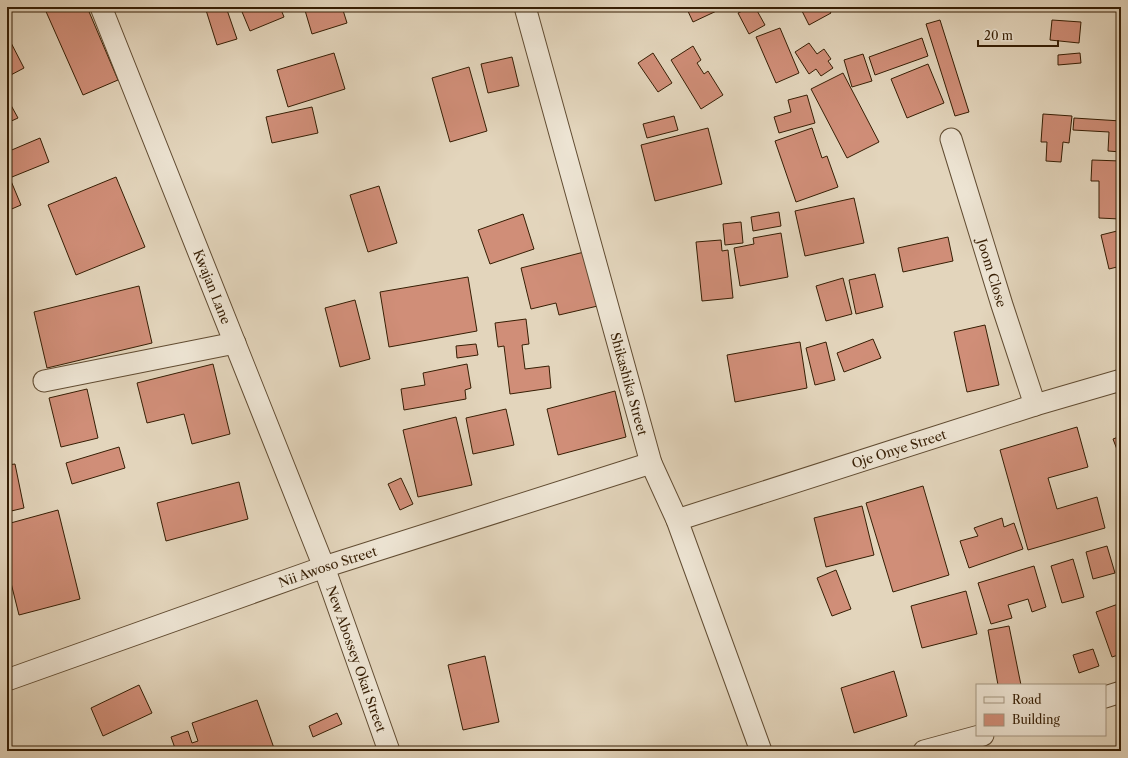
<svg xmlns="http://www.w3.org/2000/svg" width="1128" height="758" font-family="'Libre Caslon Text',serif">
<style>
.building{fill:#d08e78;stroke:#361e04}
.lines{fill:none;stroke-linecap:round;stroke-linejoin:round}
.street-casing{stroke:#614c32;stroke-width:23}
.street{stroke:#ede4d3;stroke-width:21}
.labels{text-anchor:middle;stroke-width:3;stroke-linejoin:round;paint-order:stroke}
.street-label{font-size:13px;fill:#361e04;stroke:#ede4d3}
</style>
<rect width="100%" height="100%" fill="#e3d5bc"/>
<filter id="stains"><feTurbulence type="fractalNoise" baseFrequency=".005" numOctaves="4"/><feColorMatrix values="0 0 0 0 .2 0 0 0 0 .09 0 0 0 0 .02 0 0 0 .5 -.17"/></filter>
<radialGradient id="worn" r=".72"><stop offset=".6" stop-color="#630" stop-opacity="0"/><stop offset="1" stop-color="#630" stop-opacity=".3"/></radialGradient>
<path class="building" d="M44,7H87L118,80L83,95Z
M205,7H226L237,39L217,45Z
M240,7H280L284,17L250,31Z
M304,7H342L347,23L312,34Z
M686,7H725L693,22Z
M751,7H755L765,25L749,34L738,13Z
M800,7H827L831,13L809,25Z
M940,20L969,112L955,116L926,24Z
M1052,20L1081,22L1079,43L1050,40Z
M780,28L799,73L776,83L756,37Z
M7,35L24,68L7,77Z
M922,38L928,56L875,75L869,57Z
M809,43L817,54L824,49L831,59L828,61L833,68L821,76L816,69L809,74L795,52Z
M693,46L701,60L697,63L704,74L708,71L723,95L701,109L671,60Z
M334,53L345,89L288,107L277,70Z
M653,53L672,83L658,92L638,63Z
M1080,53L1081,63L1058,65V55Z
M863,54L872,81L852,87L844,60Z
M512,57L519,86L488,93L481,64Z
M928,64L944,103L907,118L891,79Z
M469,67L487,131L450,142L432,78Z
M843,73L879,142L847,158L811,89Z
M807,95L815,123L779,133L774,117L791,112L788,100Z
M7,98L18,118L7,123Z
M312,107L318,133L272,143L266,117Z
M1043,114L1072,116L1069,143L1063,142L1061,162L1046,161L1047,142H1041Z
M674,116L678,130L647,138L643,124Z
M1074,118L1121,121V152L1108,151L1109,132L1073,130Z
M708,128L722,184L655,201L641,145Z
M812,128L822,158L827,156L838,187L796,202L775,141Z
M40,138L49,162L7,179V152Z
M1092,160L1121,161L1120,219L1099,218V181H1091Z
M116,177L145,247L76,275L48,205Z
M11,181L21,205L7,211V182Z
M379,186L397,243L368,252L350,195Z
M854,198L864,243L805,256L795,211Z
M779,212L781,226L753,231L751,217Z
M523,214L534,249L490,264L478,230Z
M741,222L743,243L725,245L723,224Z
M1121,230V266L1109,269L1101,235Z
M781,233L788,277L740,286L734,248L754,244L753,238Z
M948,237L953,261L903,272L898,248Z
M721,240L722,251L728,250L733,298L702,301L696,242Z
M588,251L602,305L559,315L556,303L531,309L521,268Z
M875,274L883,307L856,314L849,280Z
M468,277L477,331L389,347L380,292Z
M843,278L852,314L826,321L816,286Z
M139,286L152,343L47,368L34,312Z
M355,300L370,359L340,367L325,308Z
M526,319L529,344L522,345L525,369L549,366L551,388L510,394L504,346L498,347L495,323Z
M985,325L999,385L967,392L954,332Z
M873,339L881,358L844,372L837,353Z
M800,342L807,388L735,402L727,355Z
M826,342L835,380L815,385L806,348Z
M476,344L478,355L457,358L456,346Z
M213,364L230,434L192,444L184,414L147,423L137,383Z
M467,364L471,388L465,390L466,399L404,410L401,389L425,385L423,373Z
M87,389L98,438L61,447L49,398Z
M615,391L626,437L558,455L547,409Z
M506,409L514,445L473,454L466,418Z
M456,417L472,485L418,497L403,430Z
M1077,427L1088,467L1048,478L1057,509L1097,497L1105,528L1028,550L1000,450Z
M1121,436V460L1113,439Z
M119,447L125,468L72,484L66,463Z
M15,464L24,508L7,512V465Z
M401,478L413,504L400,510L388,484Z
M239,482L248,519L166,541L157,503Z
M923,486L949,575L893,592L866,503Z
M862,506L874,555L826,567L814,518Z
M58,510L80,599L19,615L7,567V524Z
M1002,518L1004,527L1014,523L1023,549L969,568L960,541L978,536L974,528Z
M1107,546L1115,573L1093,579L1086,552Z
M1073,559L1084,597L1062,603L1051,566Z
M1034,566L1046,607L1032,612L1028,599L1008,605L1012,618L991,624L978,583Z
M836,570L851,609L832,616L817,578Z
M966,591L977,634L922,648L911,606Z
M1121,603V654L1112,657L1096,612Z
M1009,626L1021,685H998L988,630Z
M1093,649L1099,666L1079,673L1073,655Z
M485,656L499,722L463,730L448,665Z
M894,671L907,716L854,733L841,688Z
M139,685L152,713L103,736L91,708Z
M257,700L275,751H176L171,737L188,731L192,743L198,741L192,723Z
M337,713L342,724L313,737L309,726Z"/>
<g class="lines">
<defs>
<g id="street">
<path id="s1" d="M101,7L324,567L389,751"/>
<path id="s2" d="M525,7L651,463L677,520L761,751"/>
<path id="s3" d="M951,139L1002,305L1035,405"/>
<path d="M44,381L235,343"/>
<path id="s4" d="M677,520L1035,405L1121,380"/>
<path id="s5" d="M7,680L324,567L651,463"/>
<path d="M1105,697L1121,692"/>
<path d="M924,751L983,735"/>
</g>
</defs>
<use href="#street" class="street-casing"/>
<use href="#street" class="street"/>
</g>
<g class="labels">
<g class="street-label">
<text dy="5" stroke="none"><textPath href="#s3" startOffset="140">Joom Close</textPath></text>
<text dy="5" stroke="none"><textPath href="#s1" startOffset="301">Kwajan Lane</textPath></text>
<text dy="5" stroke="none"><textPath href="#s2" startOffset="391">Shikashika Street</textPath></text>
<text dy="5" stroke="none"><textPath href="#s4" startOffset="233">Oje Onye Street</textPath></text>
<text dy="5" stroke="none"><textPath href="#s5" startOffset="340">Nii Awoso Street</textPath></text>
<text dy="5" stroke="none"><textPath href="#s1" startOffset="700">New Abossey Okai Street</textPath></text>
</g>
</g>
<rect width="1128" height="758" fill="none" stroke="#e3d5bc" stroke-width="24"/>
<rect x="8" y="8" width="1112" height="742" fill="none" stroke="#361e04" stroke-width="2"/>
<rect x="12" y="12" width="1104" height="734" fill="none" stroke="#361e04"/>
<rect x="976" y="684" width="130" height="52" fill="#ede4d3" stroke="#a49580"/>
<rect x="984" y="697" width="20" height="6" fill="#ede4d3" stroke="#a49580"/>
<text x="1012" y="704" font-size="12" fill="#361e04">Road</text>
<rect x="984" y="714" width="20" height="12" fill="#d08e78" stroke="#a49580"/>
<text x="1012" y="724" font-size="12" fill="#361e04">Building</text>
<path d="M978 40v6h80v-6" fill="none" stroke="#361e04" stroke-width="2"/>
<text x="984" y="40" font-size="12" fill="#361e04" stroke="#ede4d3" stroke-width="3" paint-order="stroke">20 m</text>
<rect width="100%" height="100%" filter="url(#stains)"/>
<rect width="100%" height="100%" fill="url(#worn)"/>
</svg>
